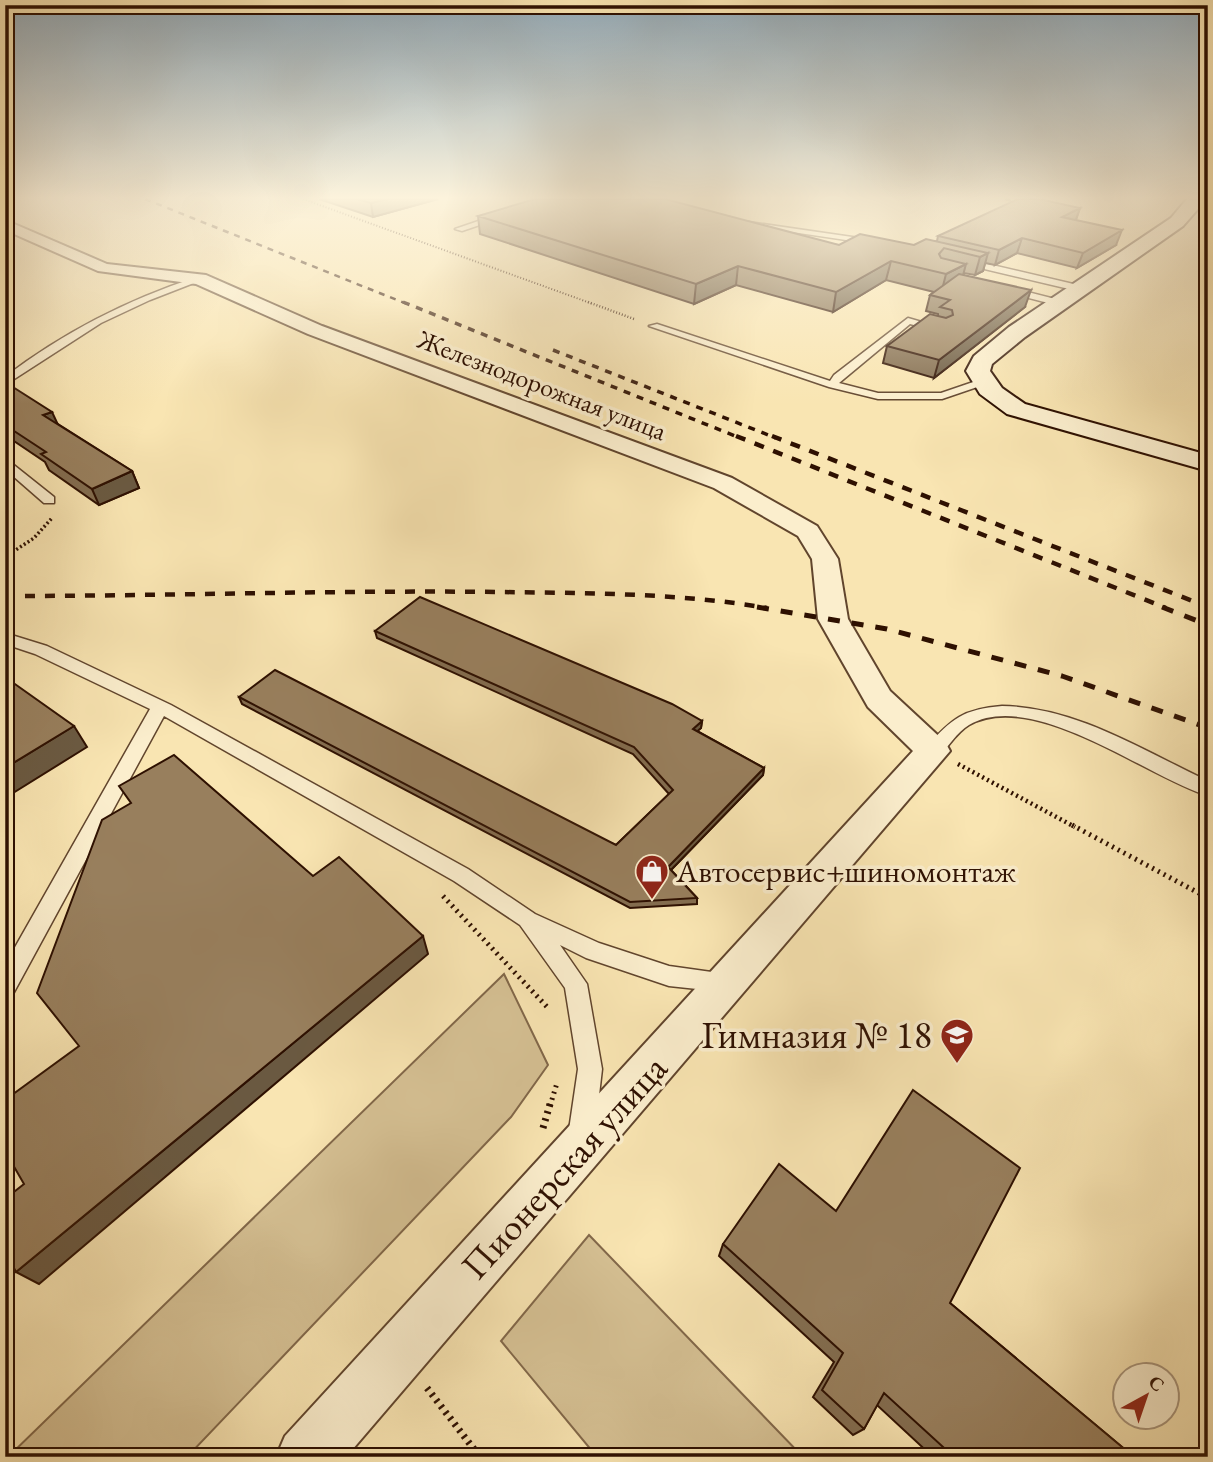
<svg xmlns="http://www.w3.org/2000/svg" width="1213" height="1462" font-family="'EB Garamond',serif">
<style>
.green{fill:#d6c194;stroke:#82684a;stroke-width:2}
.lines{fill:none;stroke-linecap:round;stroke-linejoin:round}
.lane-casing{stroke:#61452d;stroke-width:3}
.street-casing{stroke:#61452d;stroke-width:4}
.secondary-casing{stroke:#2e1001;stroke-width:4}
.path-far5{stroke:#2e1001;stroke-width:2;stroke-dasharray:1 2;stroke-linecap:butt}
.path-far4{stroke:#2e1001;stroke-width:2.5;stroke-dasharray:1 2;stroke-linecap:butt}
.path-far3{stroke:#2e1001;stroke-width:3.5;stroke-dasharray:2 2.5;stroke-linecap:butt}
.path-far2{stroke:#2e1001;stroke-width:4.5;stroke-dasharray:2 3.5;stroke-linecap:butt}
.path-far1{stroke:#2e1001;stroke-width:5;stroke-dasharray:2 4.5;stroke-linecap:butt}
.path{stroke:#2e1001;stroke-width:7;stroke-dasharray:2.5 5;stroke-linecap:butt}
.lane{fill:#fbeecd;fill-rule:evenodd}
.street{fill:#fbeecd;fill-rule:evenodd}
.secondary{fill:#fbeecd;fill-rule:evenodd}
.rail-far3{stroke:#2e1001;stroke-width:2.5;stroke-dasharray:6 6;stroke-linecap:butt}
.rail-far2{stroke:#2e1001;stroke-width:3.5;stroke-dasharray:7 7;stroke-linecap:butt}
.rail-far1{stroke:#2e1001;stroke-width:4.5;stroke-dasharray:10 10;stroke-linecap:butt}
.rail{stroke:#2e1001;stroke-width:5;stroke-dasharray:12 12;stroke-linecap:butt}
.wall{fill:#836d50;stroke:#2e1001;stroke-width:2}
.shaded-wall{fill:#6a5941;stroke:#2e1001;stroke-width:2}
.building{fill:#987f5d;stroke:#2e1001;stroke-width:2}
.labels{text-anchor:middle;stroke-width:7;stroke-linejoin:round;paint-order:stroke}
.far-street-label{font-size:26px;fill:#2e1001;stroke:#fbeecd}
.poi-label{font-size:32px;fill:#2e1001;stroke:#fbeecd;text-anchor:start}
.near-poi-label{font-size:38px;fill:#2e1001;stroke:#fbeecd;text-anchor:end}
.near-street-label{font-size:38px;fill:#2e1001;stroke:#fbeecd}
</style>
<rect width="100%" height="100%" fill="#f9e5b2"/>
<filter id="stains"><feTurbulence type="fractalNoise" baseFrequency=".00286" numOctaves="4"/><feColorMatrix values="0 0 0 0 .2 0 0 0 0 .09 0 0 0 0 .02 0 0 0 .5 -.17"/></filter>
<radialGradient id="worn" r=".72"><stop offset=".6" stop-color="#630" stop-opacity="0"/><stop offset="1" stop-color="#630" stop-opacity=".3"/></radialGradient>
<path class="green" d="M504,974L548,1065L511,1117L187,1457H8Z
M589,1235L803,1457H597L501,1341Z"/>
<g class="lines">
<defs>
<path id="lane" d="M499,214L506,216L462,231L455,229Z
M749,222L873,240L877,242L873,244L752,226Z
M962,258L1082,286L1086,289L1082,292L959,263Z
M197,277L204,279L150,300L101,323L5,385V377C64,332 127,300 197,277Z
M1008,287L1063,301L1065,303L1060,306L1005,292V288Z
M908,318L946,329L941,332L910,324L839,383L878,393H941L982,379L987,382L986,384L942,399H878L829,387L649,326L657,324L830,381L834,375Z
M5,458L54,497V503H44L5,469Z
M5,633L47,646L171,705L468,869L535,914L599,943L669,966L733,975L736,982L733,989L725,992L669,986L586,958L560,945L587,984L602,1069L595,1130L591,1139L582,1143L573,1139L569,1130L578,1069L565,988L520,925L454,881L164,716L13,994L5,997V965L150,709L35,654L5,644Z
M1002,706C1076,707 1142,750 1208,781V796C1147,777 1033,688 969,725C957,732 949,746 939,756H927L924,751L927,746C952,719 963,709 1002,706Z"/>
<path id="street" d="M5,220L107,264L206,275L322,326L732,478L817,526L838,559L848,619L890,691L945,742L950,751L346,1457H276L285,1436L913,751L868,707L818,619L812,559L798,536L714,488L308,334L196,284L98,271L5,230Z"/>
<path id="secondary" d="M1187,199L1205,201L1183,226L1025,337L992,364L990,371L1002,388L1025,404L1208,455V471L1007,414L980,394L966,371L974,356L1009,327L1171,218Z"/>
</defs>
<use href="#lane" class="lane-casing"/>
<use href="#street" class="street-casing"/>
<use href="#secondary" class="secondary-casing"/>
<path class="path-far5" d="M303,199L593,304"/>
<path class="path-far4" d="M588,302L634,319"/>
<path class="path-far3" d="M5,557L34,538L52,518"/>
<path class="path-far2" d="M958,764L1075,827"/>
<path class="path-far1" d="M1072,825L1208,898
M443,896L549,1009
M550,1106L557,1083"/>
<path class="path" d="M543,1128L550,1104
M427,1388L480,1457"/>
<use href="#lane" class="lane"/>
<use href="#street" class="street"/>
<use href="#secondary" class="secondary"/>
<path class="rail-far3" d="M145,199L407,304
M1005,199L1012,201"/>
<path class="rail-far2" d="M403,302L740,438
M553,350L776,438"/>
<path class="rail-far1" d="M736,436L1166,608
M772,436L1208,607
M5,596C169,596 334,590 498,592C586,593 681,593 767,608"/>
<path class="rail" d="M757,607L887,629L1062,676L1208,728
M1162,607L1208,625"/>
</g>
<path class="wall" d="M319,199H438L373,217Z
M1080,208L1076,220L1116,245L1077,268L1017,253L995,265L985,263L983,271L975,275L964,273L963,275L1025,307L934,378L883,363L887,346L938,316V314L926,311L930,295L934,292L886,280L833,312L736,285L694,304L480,234L478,216L839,245H914L937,241L938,236Z
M5,382L58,424L132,471L139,488L99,505L49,470L45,462L5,435Z
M375,631L702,721L701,728L697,731L764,768L763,775L671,870L697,898V904L630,908L242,704L239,697L616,845L669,794L633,754L377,638Z
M836,1211L950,1303L1134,1457H933L877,1405L864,1429L853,1435L813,1397L834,1362L719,1256L723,1244Z"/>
<path class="shaded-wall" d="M387,199H438L373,217L371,203Z
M1080,208L1075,222L1062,217Z
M1122,230L1116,245L1077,268L1083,253Z
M1022,238L1017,253L995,265L999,250Z
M988,253L983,271L975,275L980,257Z
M891,261L886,280L833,312L836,292Z
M966,264L961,283L941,294L946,274Z
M738,266L736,285L694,304L696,284Z
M1031,290L1025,307L934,378L939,360Z
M52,412L59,427L43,415Z
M132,471L139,488L99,505L92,489Z
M702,721L701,728L692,736L693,729Z
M74,726L87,747L5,798V768Z
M764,768L763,775L667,874L668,867Z
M5,892L13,900L5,915Z
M423,936L428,954L39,1284L16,1272Z"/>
<path class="building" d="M357,199H387L371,203Z
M535,199H665L839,245L860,234L914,245L926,239L988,253L980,257L944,248L939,254L941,258L966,264L946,274L891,261L836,292L738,266L696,284L478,216Z
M1018,199H1039L1080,208L1062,217L1122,230L1083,253L1022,238L999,250L938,236Z
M959,274L1031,290L939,360L887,346L930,314L946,318L953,315L952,310L940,307L950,300L930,295Z
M5,382L52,412L43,415L132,471L92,489L41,454L46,452L5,425Z
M420,597L672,704L702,721L693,729L764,768L668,867L697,898L630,902L239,697L275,670L616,845L673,790L634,747L375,631Z
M5,677L74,726L5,768Z
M174,755L313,876L339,857L423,936L16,1272L5,1251V1199L24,1184L5,1151V1100L79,1046L37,993L102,820L131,803L119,786Z
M913,1090L1020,1168L950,1303L1134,1457H954L884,1393L864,1429L822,1390L843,1353L723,1244L779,1164L836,1211Z"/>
<linearGradient id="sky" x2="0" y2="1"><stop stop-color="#93abba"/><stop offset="0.49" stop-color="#fcf3dc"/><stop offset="1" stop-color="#fcf3dc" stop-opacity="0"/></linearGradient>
<rect width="1213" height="404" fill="url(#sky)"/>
<defs>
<symbol id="shop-pin" viewBox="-11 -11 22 30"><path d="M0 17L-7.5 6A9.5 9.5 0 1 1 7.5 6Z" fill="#8f2418" stroke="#fbeecd"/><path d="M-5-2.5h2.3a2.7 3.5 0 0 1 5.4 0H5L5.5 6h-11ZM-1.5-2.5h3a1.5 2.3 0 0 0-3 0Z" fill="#fff"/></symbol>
<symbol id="school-pin" viewBox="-11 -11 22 30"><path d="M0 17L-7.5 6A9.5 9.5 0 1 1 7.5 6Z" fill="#8f2418" stroke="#fbeecd"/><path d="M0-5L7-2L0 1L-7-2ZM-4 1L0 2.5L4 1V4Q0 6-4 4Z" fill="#fff"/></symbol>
</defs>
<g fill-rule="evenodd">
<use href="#shop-pin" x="633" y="852" width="38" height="52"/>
<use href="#school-pin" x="938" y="1016" width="38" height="52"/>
</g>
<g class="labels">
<g class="far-street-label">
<text transform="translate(542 385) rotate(21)" y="9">Железнодорожная улица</text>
</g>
<g class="poi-label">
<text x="676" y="882">Автосервис+шиномонтаж</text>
</g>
<g class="near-poi-label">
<text x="932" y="1048">Гимназия № 18</text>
</g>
<g class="near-street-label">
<text transform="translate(564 1167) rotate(-48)" y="13">Пионерская улица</text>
</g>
</g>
<rect width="1213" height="1462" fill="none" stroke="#f9e5b2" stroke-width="28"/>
<rect x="7" y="7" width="1199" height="1448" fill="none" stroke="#2e1001" stroke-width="3.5"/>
<rect x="14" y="14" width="1185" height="1434" fill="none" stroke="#2e1001" stroke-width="2"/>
<g transform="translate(1146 1396) rotate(40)"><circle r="33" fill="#fbeecd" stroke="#a9957b" stroke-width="2"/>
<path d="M0-5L12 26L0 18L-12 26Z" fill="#8f2418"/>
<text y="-10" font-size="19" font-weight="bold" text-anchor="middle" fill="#2e1001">С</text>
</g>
<rect width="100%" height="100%" filter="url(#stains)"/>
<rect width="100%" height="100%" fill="url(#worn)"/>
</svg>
